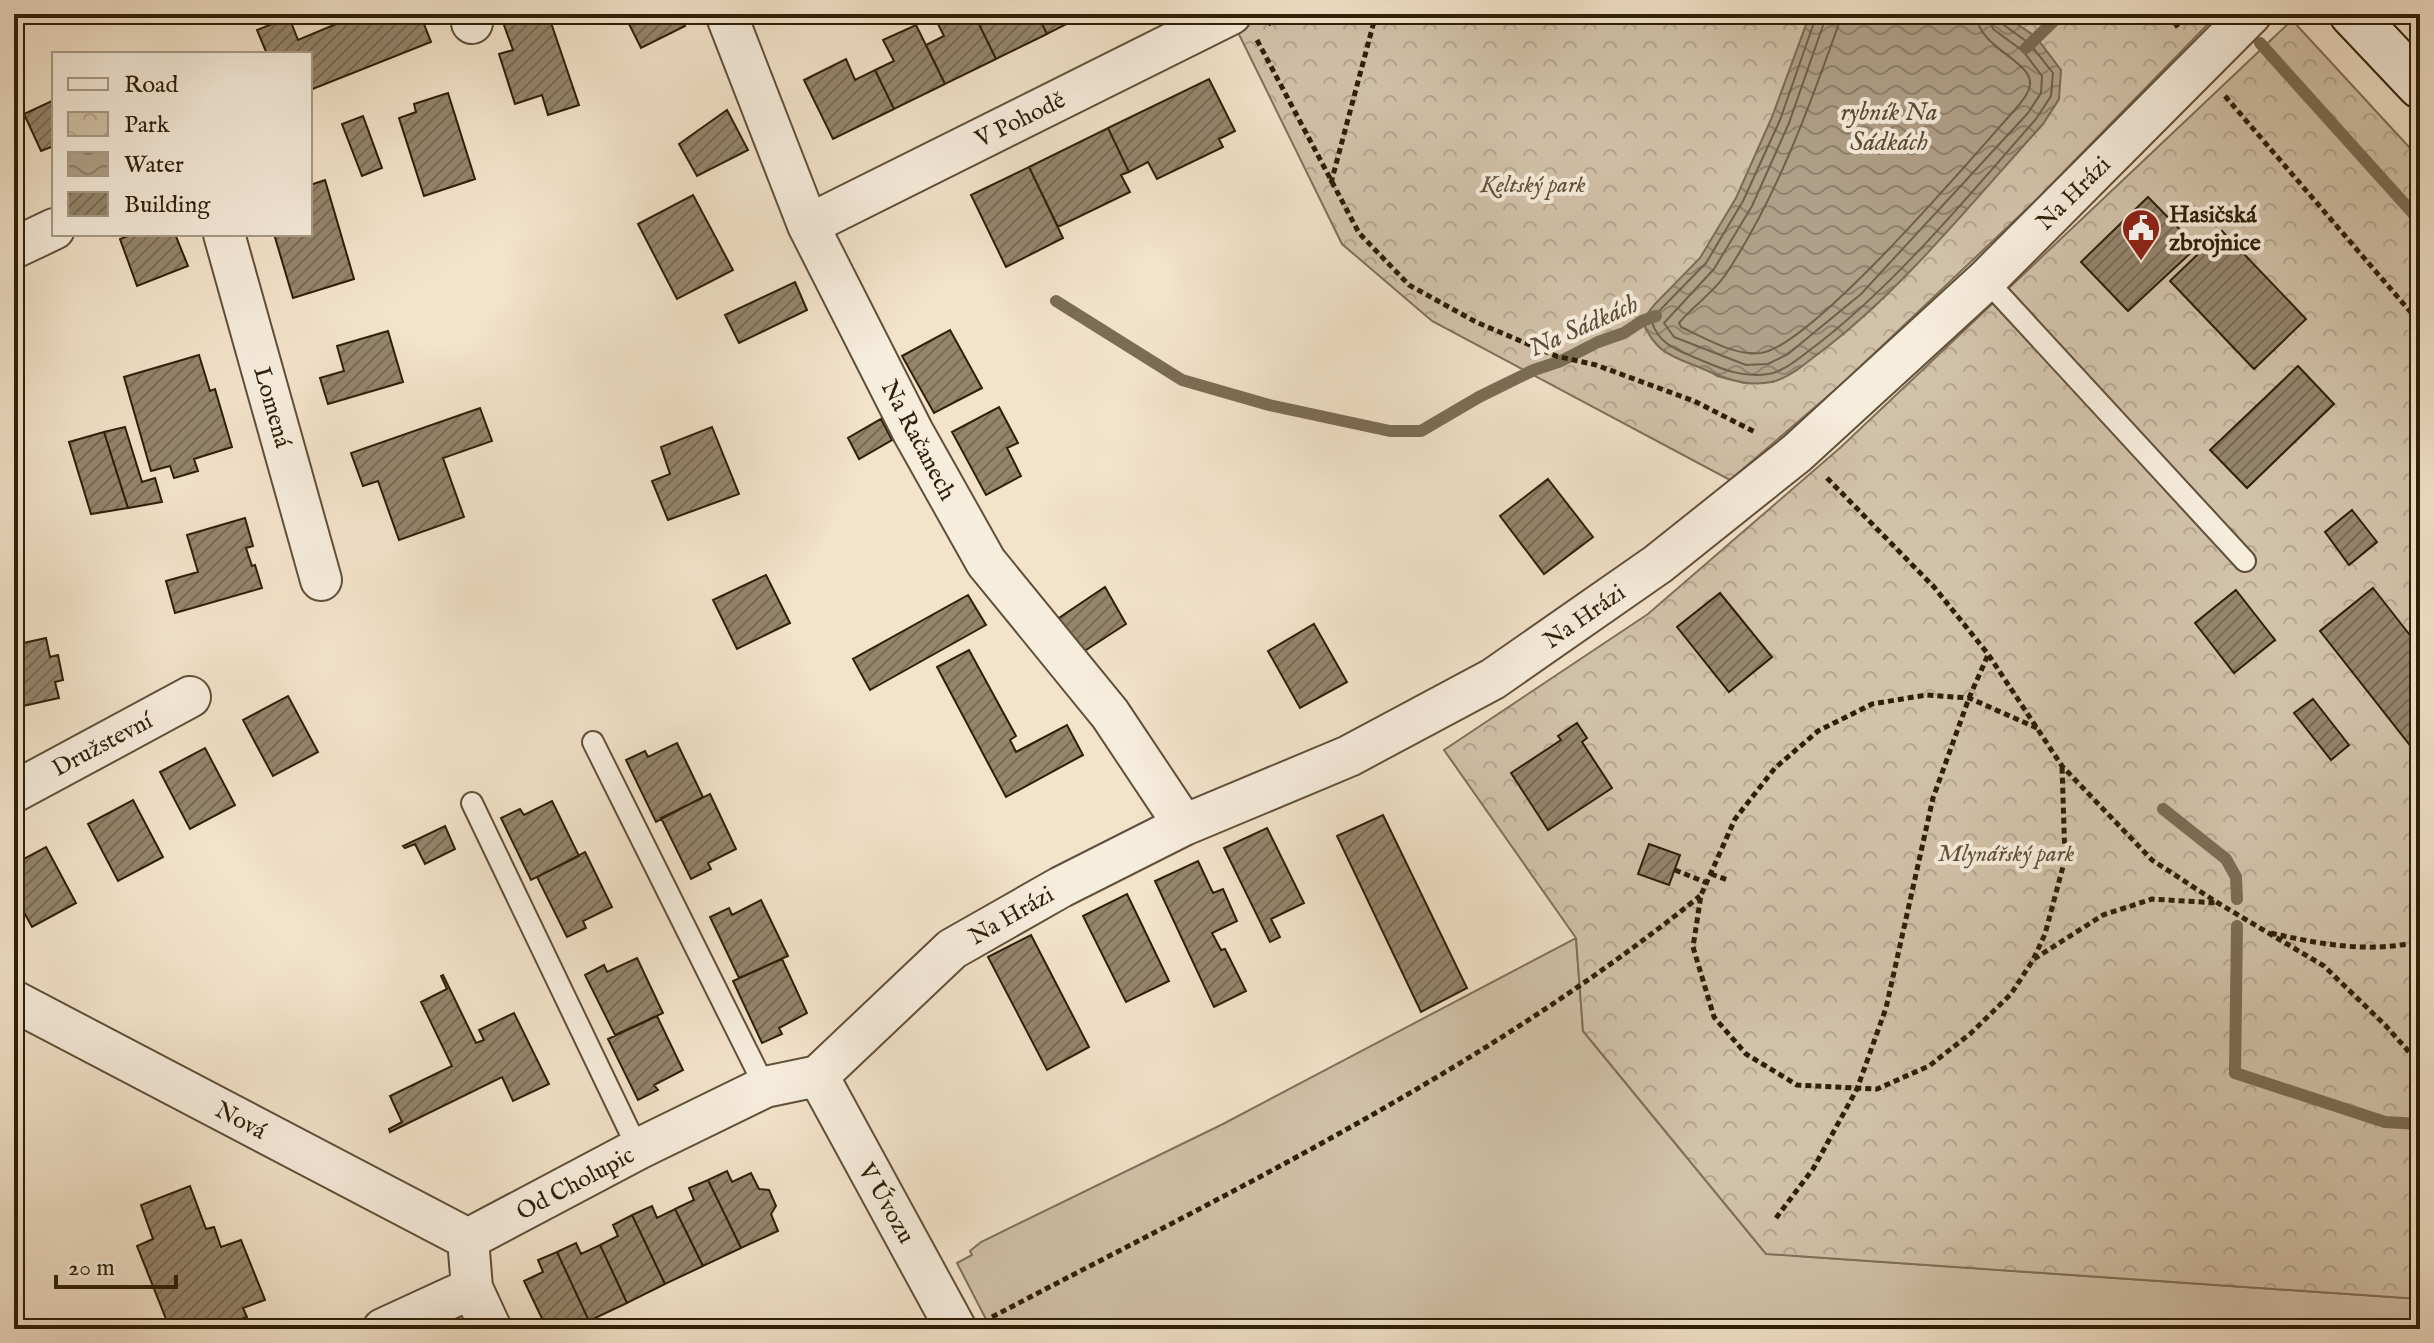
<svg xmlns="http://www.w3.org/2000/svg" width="2434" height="1343" font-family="'IM FELL English',serif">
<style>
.grass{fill:#d2c2aa;stroke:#807059;stroke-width:2}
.park{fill:url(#park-crowns);stroke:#807059;stroke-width:2}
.water{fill:url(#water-waves);stroke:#7c6c55;stroke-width:2}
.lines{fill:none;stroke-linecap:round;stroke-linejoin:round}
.shore{stroke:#706048;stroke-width:2}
.stream{stroke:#7c6c55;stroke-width:12}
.building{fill:url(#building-hatch);stroke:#2f1f08;stroke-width:2}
.service-casing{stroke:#605039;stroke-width:24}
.minor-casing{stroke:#605039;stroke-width:44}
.secondary-casing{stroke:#2f1f08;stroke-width:48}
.path{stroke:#2f1f08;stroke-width:5;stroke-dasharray:6 4;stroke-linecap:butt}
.service{stroke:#f7eddd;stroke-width:20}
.minor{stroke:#f7eddd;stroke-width:40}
.secondary{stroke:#f7eddd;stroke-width:44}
.labels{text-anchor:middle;stroke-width:8;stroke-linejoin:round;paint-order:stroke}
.street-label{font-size:24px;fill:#2f1f08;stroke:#f7eddd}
.park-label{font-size:24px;font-style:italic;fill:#605039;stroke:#f7eddd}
.poi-label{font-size:24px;font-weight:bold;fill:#2f1f08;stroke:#f7eddd;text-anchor:start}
.water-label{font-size:26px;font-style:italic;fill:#5c4c35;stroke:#f7eddd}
</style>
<defs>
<pattern id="park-crowns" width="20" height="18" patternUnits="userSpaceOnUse" patternTransform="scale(2)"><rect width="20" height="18" fill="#d2c2aa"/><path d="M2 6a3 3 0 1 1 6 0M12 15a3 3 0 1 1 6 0" fill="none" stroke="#b5a691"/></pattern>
<pattern id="water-waves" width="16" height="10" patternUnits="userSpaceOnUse" patternTransform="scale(2)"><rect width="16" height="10" fill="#b0a089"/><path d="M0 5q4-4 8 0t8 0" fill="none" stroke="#90826e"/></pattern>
<pattern id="building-hatch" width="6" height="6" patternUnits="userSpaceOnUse" patternTransform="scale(2)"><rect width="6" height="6" fill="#95856d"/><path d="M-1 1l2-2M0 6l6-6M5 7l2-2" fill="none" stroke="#7a6c58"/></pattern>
</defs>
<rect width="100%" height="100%" fill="#f3e3cb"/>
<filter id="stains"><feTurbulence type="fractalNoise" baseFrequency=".0025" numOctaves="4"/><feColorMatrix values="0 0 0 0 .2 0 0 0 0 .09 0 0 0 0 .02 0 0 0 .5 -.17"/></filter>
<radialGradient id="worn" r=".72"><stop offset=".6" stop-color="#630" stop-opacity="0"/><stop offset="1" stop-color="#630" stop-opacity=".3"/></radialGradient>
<path class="grass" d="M1576,938L1583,1031L1763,1250L1798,1256L2420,1299V1329H991L957,1263L972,1255L970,1251L981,1242L1223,1124Z"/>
<path class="park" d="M1229,14H1810C1783,93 1750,189 1701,257C1684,280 1659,297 1642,321L1717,376L1744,383L1773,382L1797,370L1874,307L2043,124L2059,99L2036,37L2002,14H2218L2038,198L1841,385L1730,480L1432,321L1342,244Z
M2292,20L2420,159V1299L1766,1254L1583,1031L1576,938L1444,750L1648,614L1841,447Z"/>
<path class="water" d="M1810,14H2002L2036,37L2061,70L2059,99L2043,124C1973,201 1901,292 1818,354C1804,364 1788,379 1771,382C1747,387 1723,378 1701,368C1671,356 1656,353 1642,321L1655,304L1700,258L1736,198L1772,117Z"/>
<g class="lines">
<path class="shore" d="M1817,14L1780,120L1743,201L1706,263L1661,309L1652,322C1659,346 1681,351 1703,361C1724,370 1745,378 1768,374C1783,372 1798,359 1810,350C1893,288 1967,197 2036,119L2051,96L2053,73L2030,44L2001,23L1998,14
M1827,14L1789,123L1752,206L1714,269L1664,323L1674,337L1746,365L1768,364L1788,354L1861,294L2028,113L2041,93L2042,76L2023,51L1993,29L1988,14
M1839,14L1838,26C1808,111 1776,198 1726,274C1714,292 1693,306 1679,323L1681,327C1705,338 1734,356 1761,353C1813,346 1977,152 2019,105C2022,101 2027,95 2029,89C2039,62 1978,50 1976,14"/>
<path class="stream" d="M2260,43L2420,221
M2026,48L2061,14
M1056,301L1182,380L1269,405L1390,431H1421L1479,397L1534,370L1561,361L1598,342L1624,333L1642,321L1656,316
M2163,809L2226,859L2236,877L2237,899
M2237,926L2235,1073L2385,1122L2420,1124"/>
</g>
<path class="building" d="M360,14H420L431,42L310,90V54H267L257,30L289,17L298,40Z
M500,14H548L579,105L548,115L542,95L515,104L499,54L513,50Z
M624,14H679L685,26L641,48Z
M944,14H974L996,59L945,84L926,45L944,36L935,18Z
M974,14H1037L1047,34L996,59Z
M1037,14H1086L1047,34Z
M1100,14H1125L1105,24Z
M916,25L945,84L894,109L875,70L894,61L883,40Z
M846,59L855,80L875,70L894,109L833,139L804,80Z
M1209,79L1235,131L1219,139L1223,147L1157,179L1148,162L1129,172L1108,128Z
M448,93L475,179L424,196L399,118L416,112L414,104Z
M54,100V146L41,151L24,114Z
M727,110L748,150L697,176L679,144Z
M363,116L382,168L362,176L342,124Z
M1108,128L1129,172L1121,175L1130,192L1058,227L1029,167Z
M1029,167L1063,238L1006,267L971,195Z
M325,180L354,279L293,298L274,234H310V185Z
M693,195L733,270L677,299L638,224Z
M2148,197L2197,247L2128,311L2081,262Z
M2222,231L2306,319L2254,369L2170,281Z
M133,234H175L188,266L137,286L120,239Z
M795,282L807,310L739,343L725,315Z
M950,330L982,388L934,413L902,356Z
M388,331L403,382L328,404L320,378L344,371L337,346Z
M199,355L210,391L215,389L232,447L194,459L198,471L174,478L170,466L151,471L124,377Z
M2298,366L2334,404L2247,488L2210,450Z
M999,407L1018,443L1007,448L1021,476L986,495L952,432Z
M480,408L492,441L443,458L464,517L399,540L378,481L363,486L351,453Z
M881,419L892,440L859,459L848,438Z
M14,426L23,471L14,473Z
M125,427L142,482L155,478L162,502L128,508L104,432Z
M712,427L739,494L668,520L652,481L670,474L661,447Z
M104,432L128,508L91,514L69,442Z
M1548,479L1593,537L1544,574L1500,516Z
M2352,510L2377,542L2349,565L2325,532Z
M245,518L253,546L246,548L252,566L255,565L262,588L175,613L166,581L198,572L187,535Z
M766,575L790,623L737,649L713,600Z
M1105,587L1126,624L1083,652L1056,620Z
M2373,588L2420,648V758L2320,631Z
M2236,590L2275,640L2234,673L2195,623Z
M1720,593L1772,657L1729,692L1677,627Z
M968,595L986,625L870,690L853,659Z
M1314,624L1347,682L1300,708L1268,651Z
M46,638L50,657L58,655L63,680L55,682L59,698L14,708V645Z
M969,650L1016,736L1010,740L1016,752L1067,725L1083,755L1006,797L937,667Z
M288,696L318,752L273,776L243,720Z
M2313,699L2349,745L2331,760L2294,713Z
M1577,723L1587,738L1582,742L1612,788L1548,830L1511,773L1561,740L1558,736Z
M677,743L703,797L656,822L626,760L645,751L648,757Z
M205,748L235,805L190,829L160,772Z
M710,794L736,849L708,863L711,869L691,879L661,818Z
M133,800L163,857L118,881L88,824Z
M552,801L579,856L531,880L501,818L520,809L524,815Z
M1383,815L1467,988L1421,1012L1337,836Z
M445,826L455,849L425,864L415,844L405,848L403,846Z
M1267,828L1304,903L1271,919L1280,937L1270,942L1224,848Z
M1649,844L1680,855L1669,885L1638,874Z
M46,847L76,903L32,927L14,894V864Z
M585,852L612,907L583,921L586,928L567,937L537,877Z
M1198,861L1213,893L1223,889L1237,921L1212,933L1221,950L1225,949L1246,991L1214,1007L1155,881Z
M1127,894L1169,981L1126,1002L1083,916Z
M761,900L788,956L739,978L710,917L729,908L732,915Z
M1031,935L1089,1047L1047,1070L988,957Z
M637,958L663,1013L615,1035L585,975L604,965L607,972Z
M782,959L807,1013L779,1028L782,1034L762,1043L733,981Z
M443,975L476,1043L484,1040L479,1030L514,1013L549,1084L513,1101L502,1077L390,1132L389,1129L402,1122L390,1096L452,1066L421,1002L447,989L441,976Z
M657,1016L683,1070L654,1085L658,1090L638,1100L608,1039Z
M727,1171L732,1182L751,1173L759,1189L769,1190L776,1206L771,1214L778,1231L741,1248L708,1180Z
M708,1180L741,1248L703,1266L675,1209L694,1200L689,1188Z
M190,1186L206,1229L214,1227L221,1247L241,1240L265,1300L243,1308L247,1317L217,1329H209L206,1322L189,1329H170L137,1246L153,1239L141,1205Z
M652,1206L657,1218L675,1209L703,1266L665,1284L632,1215Z
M632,1215L665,1284L627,1303L600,1245L618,1236L613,1225Z
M576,1243L581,1254L600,1245L627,1303L589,1321L557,1252Z
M557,1252L589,1321L572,1329H547L524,1281L543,1272L538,1260Z"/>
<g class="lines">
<defs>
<path id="service" d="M1986,280L2245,561
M593,742L765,1087
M472,803L638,1149"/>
<path id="minor" d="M471,14L472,23
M726,14L808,225L913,432L986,562L1110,714L1184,825
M808,225L1231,14
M224,234L321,580
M14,248L54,229
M14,792L190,697
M14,1001L468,1239
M818,1076L952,949L1061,887L1184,825L1349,756L1493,679L1658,564L1797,453L1986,280L2251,14
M818,1076L956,1329
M472,1288L491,1329
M383,1329L472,1288L468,1239L638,1149L765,1087L818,1076"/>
<path id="secondary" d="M2352,14L2420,86"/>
</defs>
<use href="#service" class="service-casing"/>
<use href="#minor" class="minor-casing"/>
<use href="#secondary" class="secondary-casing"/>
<path class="path" d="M2169,14L2179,29
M1268,24L1286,14
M1257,40L1359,233L1409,285L1476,322L1556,356L1596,365L1694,401L1757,433
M2225,96L2420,323
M1331,183L1376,14
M1827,478L1934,587L1988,654L2062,766L2152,860L2218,903L2324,966L2385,1025L2420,1064
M2037,728L1969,698L1926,695L1872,704L1818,731L1775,768L1735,819L1701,895L1693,947L1714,1017L1746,1054L1797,1085L1877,1089L1929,1066L1970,1034L2011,994L2033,960L2045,934L2065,859L2062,766
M1675,870L1707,883
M1711,874L1728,880
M2271,933C2318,944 2372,954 2420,941
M2034,959L2103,915L2152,899L2217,903
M1776,1218L1813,1169L1857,1089L1886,1008L1933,798L1969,698L1988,655
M992,1317C1234,1190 1486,1069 1700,896"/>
<use href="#service" class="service"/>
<use href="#minor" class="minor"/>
<use href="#secondary" class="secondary"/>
</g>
<defs>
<symbol id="civic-pin" viewBox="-11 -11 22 30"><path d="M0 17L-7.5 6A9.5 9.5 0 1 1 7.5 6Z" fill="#8f2418" stroke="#f7eddd"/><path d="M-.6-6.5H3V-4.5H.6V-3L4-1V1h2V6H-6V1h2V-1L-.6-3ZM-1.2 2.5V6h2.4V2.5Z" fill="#fff"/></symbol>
</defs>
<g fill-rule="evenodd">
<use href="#civic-pin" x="2119" y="206" width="44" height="60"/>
</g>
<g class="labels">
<g class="street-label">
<text transform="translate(1020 119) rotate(-26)" y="8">V Pohodě</text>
<text transform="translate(2073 193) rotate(-45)" y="8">Na Hrázi</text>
<text transform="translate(273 407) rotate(74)" y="8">Lomená</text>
<text transform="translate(919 440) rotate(62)" y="8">Na Račanech</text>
<text transform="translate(1584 616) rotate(-35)" y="8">Na Hrázi</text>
<text transform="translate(102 744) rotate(-28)" y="8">Družstevní</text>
<text transform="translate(1011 915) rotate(-30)" y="8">Na Hrázi</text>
<text transform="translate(241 1120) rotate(28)" y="8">Nová</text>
<text transform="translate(575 1183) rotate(-28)" y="8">Od Cholupic</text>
<text transform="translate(887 1203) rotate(60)" y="8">V Úvozu</text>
</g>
<g class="park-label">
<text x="1533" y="192">Keltský park</text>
<text x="2006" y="861">Mlynářský park</text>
</g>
<g class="poi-label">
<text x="2169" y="222">Hasičská<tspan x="2169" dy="28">zbrojnice</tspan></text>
</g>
<g class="water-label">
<text x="1889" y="120">rybník Na<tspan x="1889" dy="30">Sádkách</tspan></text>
<text transform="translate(1583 325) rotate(-24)" y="9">Na Sádkách</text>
</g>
</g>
<rect width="2434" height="1343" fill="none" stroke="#f3e3cb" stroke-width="48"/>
<rect x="16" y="16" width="2402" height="1311" fill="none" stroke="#2f1f08" stroke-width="4"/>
<rect x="24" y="24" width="2386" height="1295" fill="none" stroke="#2f1f08" stroke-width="2"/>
<rect x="52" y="52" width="260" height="184" fill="#f7eddd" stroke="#a79b88" stroke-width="2"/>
<rect x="68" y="78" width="40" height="12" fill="#f7eddd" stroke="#a79b88" stroke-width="2"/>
<text x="124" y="92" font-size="24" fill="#2f1f08">Road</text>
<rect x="68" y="112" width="40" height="24" fill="url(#park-crowns)" stroke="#a79b88" stroke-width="2"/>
<text x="124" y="132" font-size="24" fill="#2f1f08">Park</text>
<rect x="68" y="152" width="40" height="24" fill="url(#water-waves)" stroke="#a79b88" stroke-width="2"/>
<text x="124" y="172" font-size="24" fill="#2f1f08">Water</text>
<rect x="68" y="192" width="40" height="24" fill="url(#building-hatch)" stroke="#a79b88" stroke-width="2"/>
<text x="124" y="212" font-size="24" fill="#2f1f08">Building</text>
<path d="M56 1275v12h120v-12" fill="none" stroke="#2f1f08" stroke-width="4"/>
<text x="68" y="1275" font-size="24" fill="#2f1f08" stroke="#f7eddd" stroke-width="6" paint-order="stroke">20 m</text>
<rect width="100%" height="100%" filter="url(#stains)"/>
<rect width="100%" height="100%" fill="url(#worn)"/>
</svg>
